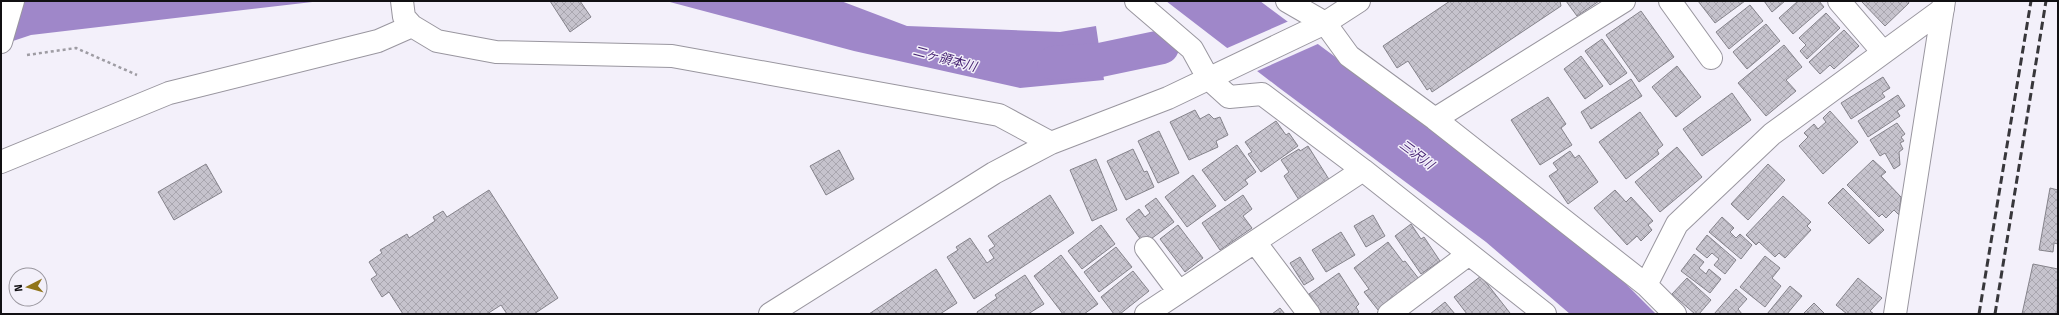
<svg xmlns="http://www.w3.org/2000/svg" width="2059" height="315" font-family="'Fira Sans','Noto Sans JP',sans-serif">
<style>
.water{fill:#9f87c9}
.pier{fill:#f3f0fa}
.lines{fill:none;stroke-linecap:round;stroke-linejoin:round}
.canal{stroke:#9f87c9;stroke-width:34}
.building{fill:url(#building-cross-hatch);stroke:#85838b}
.minor-casing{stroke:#99969f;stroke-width:24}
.path{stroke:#9e9ca3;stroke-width:2.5;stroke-dasharray:3 3;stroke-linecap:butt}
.minor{stroke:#fff;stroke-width:22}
.rail{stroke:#38373b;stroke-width:3;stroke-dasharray:8 4;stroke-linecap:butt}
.labels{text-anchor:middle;stroke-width:3;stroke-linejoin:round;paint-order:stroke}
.water-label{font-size:13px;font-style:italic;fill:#482574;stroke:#f3f0fa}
</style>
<defs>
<pattern id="building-cross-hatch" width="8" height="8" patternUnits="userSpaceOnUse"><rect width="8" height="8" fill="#c6c3cd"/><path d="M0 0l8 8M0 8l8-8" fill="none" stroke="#a9a6af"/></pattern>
</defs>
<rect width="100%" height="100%" fill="#f3f0fa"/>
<path class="water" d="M1,1H321L31,35L1,45Z
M666,1H841L907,26L1060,32L1096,26L1104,80L1020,88L854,51Z
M1166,1H1260L1419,119L1615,273L1656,314H1570L1486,242L1278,87Z"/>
<path class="pier" d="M1289,21L1320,43L1255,72L1225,49Z"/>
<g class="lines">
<path class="canal" d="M1054,63L1100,60L1162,47"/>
</g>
<path class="building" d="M550,1H580L591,17L570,32Z
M1450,1H1560L1561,6L1432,92L1430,88L1427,90L1408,61L1397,68L1383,46Z
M1566,1H1599L1577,16Z
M1698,1H1745L1715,23Z
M1764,1H1785L1772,12Z
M1798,1H1819L1824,7L1793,34L1779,18Z
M1861,1H1908L1909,3L1885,26Z
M1750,5L1763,21L1729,49L1716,32Z
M1641,11L1674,57L1639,82L1606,35Z
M1826,13L1840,28L1807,59L1800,51L1806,45L1799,38Z
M1766,24L1780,41L1747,69L1733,52Z
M1844,30L1859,46L1834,69L1830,65L1820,74L1809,62Z
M1602,39L1627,73L1610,85L1585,51Z
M1784,45L1802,67L1786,80L1796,91L1766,116L1738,83Z
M1581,56L1603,86L1585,99L1564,69Z
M1677,66L1701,97L1676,117L1652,87Z
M1883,77L1890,88L1882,93L1885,97L1851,119L1841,103Z
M1631,79L1642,96L1591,129L1581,112Z
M1732,93L1751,120L1702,156L1683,129Z
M1898,95L1905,106L1897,111L1900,116L1868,137L1858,121Z
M1548,97L1566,124L1561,128L1572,145L1540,165L1511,120Z
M1195,110L1200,119L1209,114L1214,119L1220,117L1228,135L1216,141L1218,147L1189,160L1170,122Z
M1830,111L1858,142L1823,174L1799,146L1808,137L1804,133L1814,124L1818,129L1826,122L1823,118Z
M1640,112L1663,145L1657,150L1659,154L1626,179L1599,142Z
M1276,121L1286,135L1289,133L1298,146L1261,172L1248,154L1252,152L1245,142Z
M1897,123L1905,134L1901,137L1904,141L1900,143L1903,149L1899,152L1900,165L1894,169L1885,153L1880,156L1870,140Z
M1159,131L1179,173L1158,183L1138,141Z
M1237,145L1256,172L1245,180L1248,184L1225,201L1202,170Z
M1308,146L1330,181L1299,200L1284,176L1289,172L1281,160L1299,149L1300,151Z
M1677,147L1702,177L1660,212L1635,182Z
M1133,149L1144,172L1147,171L1154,187L1126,200L1107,161Z
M839,150L854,179L826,195L810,166Z
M1570,151L1575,158L1579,155L1598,182L1568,204L1549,176L1558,170L1553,163Z
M1096,159L1117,210L1092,221L1070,170Z
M1873,160L1886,172L1881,176L1901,197L1899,215L1894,210L1886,218L1882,214L1879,217L1847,185Z
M206,164L222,192L174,220L158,192Z
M1768,164L1785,180L1748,220L1731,204Z
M1193,175L1216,206L1187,227L1165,197Z
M1843,188L1884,230L1869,244L1828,203Z
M2050,188L2058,190V244L2054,243L2053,252L2039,250Z
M489,190L558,298L534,314H507L501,305L487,314H403L389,292L382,297L371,279L377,275L369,262L382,253L380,250L407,234L409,238L435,221L433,217L443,211L447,217Z
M1615,190L1626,202L1631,197L1653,221L1648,225L1652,230L1641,241L1637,236L1627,245L1594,208Z
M1050,195L1074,233L974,299L947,257L958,250L956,247L970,238L987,263L994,258L989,250L995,246L988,236Z
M1243,195L1252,209L1243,216L1252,228L1220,250L1202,223Z
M1783,196L1811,222L1807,226L1811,230L1785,258L1779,253L1775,257L1759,242L1756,245L1746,235Z
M1156,198L1174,222L1144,244L1126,219L1139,209L1145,217L1150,213L1145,206Z
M1373,215L1385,236L1366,247L1354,226Z
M1722,217L1734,228L1730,232L1736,238L1740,234L1752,245L1741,259L1709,232Z
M1411,224L1421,239L1424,237L1440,261L1421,274L1395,236Z
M1101,225L1115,244L1082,269L1068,251Z
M1178,225L1203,258L1185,272L1160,239Z
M1341,232L1355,255L1326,272L1312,250Z
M1707,235L1736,260L1725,274L1714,265L1719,259L1712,253L1707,258L1696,249Z
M1388,242L1403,262L1405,261L1419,279L1378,310L1364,292L1369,289L1354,268Z
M1116,247L1132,267L1099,292L1084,272Z
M1694,254L1704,262L1699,268L1706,274L1709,269L1721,279L1710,293L1681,271Z
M1061,255L1098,304L1084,314H1063L1034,276Z
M1765,256L1780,268L1772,278L1781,286L1765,307L1740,287Z
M1300,257L1314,279L1304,285L1290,263Z
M2033,264L2058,269L2057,314H2022Z
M936,269L957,303L940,314H869Z
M1133,271L1149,291L1120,314H1114L1101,297Z
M1339,273L1359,304L1356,307L1359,312L1356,314H1322L1309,294Z
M1025,275L1044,304L1028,314H978L977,312L997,298L995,295Z
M1481,276L1510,313L1509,314H1467L1454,297Z
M1687,278L1711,300L1699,314H1695L1672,294Z
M1858,278L1882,298L1870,311L1874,314H1847L1836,305Z
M1790,286L1802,296L1787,314H1767Z
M1736,289L1747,299L1738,309L1742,314H1714Z
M1445,302L1455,314H1430Z
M1814,303L1825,314H1803Z
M1280,308L1285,314H1272Z"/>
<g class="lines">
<defs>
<path id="minor" d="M402,1L404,17L412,26L437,41L496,52L672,56L999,115L1051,143
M1136,1L1192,49L1208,78L1229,97L1262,94L1363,170L1545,314
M1287,1L1325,23L1349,56L1435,119L1646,285L1675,314
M1670,1L1711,58
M1839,1L1883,52
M1,42L13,1
M1435,119L1624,1
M1,162L169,93L378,41L412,26
M1255,242L1309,314
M1146,248L1179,292
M1646,285L1677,224L1772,134L1943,9
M770,314L994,173L1051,143L1168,98L1325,23L1359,1
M1146,314L1363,170
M1389,314L1469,254
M1895,314L1944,1"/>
</defs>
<use href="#minor" class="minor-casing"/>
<path class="path" d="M27,55L76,48L137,75"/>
<use href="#minor" class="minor"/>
<path class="rail" d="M1979,314L2031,1
M1995,314L2046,1"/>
</g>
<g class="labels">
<g class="water-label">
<text transform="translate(945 58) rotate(15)" y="5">二ヶ領本川</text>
<text transform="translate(1417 154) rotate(37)" y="5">三沢川</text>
</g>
</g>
<rect width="2059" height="315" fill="none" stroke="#111013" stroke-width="4"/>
<g transform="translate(28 287) rotate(264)"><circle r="19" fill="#f3f0fa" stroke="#99969e"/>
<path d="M0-3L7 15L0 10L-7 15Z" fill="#91751b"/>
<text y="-6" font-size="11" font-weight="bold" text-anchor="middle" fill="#111013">N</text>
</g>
</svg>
